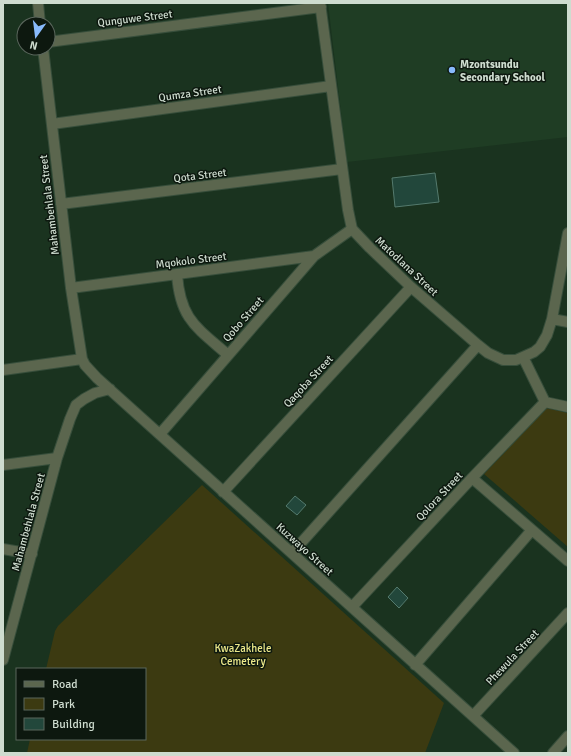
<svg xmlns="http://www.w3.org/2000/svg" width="571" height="756" font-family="Signika,sans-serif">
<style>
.built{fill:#1f3d24}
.green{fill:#3c3a11}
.building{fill:#22473b;stroke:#547a6d}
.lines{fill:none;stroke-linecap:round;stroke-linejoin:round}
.minor-casing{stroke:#374e3b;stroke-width:12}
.minor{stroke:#5b664e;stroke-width:10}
.poi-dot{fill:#88bafc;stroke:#0d180f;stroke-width:1.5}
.labels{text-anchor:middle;stroke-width:3;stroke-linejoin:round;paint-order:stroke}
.street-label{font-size:11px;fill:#cedccf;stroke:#0d180f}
.poi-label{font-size:11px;font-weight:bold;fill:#cedccf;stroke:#0d180f;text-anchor:start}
.park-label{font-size:11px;fill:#ede98a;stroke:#0d180f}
</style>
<rect width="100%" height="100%" fill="#1a331f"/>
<path class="built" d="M328,3H568V137L347,162Z"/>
<path class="green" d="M547,408L568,413V547L484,474Z
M202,485L444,703L425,753H27L30,739H145V669H46L55,631L58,626Z"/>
<path class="building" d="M435,173L439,202L395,207L392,178Z
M295,496L306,505L297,515L286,506Z
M397,587L408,598L399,608L388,597Z"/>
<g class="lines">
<defs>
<path id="minor" d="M38,3L40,24
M320,3L348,210L352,229L370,248L411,287L478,345L488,353L503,360H516L534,352L540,347L547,335L552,319L568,233
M48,42L321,7
M43,48L71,288L82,359L85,365L97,378L514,753
M52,124L331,86
M61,204L342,169
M177,274C180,319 196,327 228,355
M71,288L314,256
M552,319L568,322
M523,357L545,402
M3,370L82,359
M545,402L568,407
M160,434L314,256L352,229
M3,465L57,458
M472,478L568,561
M223,492L411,287
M3,549L32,554
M292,553L478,345
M352,607L472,478L545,402
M3,660L57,458L70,419L76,405L84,399L95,393L110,389
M415,665L531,531
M473,716L568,613
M553,753L568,736"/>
</defs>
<use href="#minor" class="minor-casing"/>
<use href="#minor" class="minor"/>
</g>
<circle class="poi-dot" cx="452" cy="70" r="4"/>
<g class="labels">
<g class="street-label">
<text transform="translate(135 18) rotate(-7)" y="4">Qunguwe Street</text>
<text transform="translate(190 93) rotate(-8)" y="4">Qumza Street</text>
<text transform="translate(200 175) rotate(-7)" y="4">Qota Street</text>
<text transform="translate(49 205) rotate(-97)" y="4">Mahambehlala Street</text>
<text transform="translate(191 260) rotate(-7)" y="4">Mqokolo Street</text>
<text transform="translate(407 266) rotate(43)" y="4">Matodlana Street</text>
<text transform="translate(243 319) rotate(-49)" y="4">Qobo Street</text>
<text transform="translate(308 381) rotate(-47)" y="4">Qaqoba Street</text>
<text transform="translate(439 496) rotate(-47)" y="4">Qolora Street</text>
<text transform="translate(28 522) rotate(-75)" y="4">Mahambehlala Street</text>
<text transform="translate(305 549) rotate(42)" y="4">Kuzwayo Street</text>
<text transform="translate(512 657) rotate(-47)" y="4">Phewula Street</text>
</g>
<g class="poi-label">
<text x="460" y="68">Mzontsundu<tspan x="460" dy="13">Secondary School</tspan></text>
</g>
<g class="park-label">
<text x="243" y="652">KwaZakhele<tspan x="243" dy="13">Cemetery</tspan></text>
</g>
</g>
<rect width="571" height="756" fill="none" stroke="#cedccf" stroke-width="8"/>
<rect x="16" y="668" width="130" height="72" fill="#0d180f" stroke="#5a665c"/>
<rect x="24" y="681" width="20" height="6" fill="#5b664e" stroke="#5a665c"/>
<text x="52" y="688" font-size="12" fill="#cedccf">Road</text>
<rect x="24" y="698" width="20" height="12" fill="#3c3a11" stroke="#5a665c"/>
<text x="52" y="708" font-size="12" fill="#cedccf">Park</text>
<rect x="24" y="718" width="20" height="12" fill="#22473b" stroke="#5a665c"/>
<text x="52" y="728" font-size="12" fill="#cedccf">Building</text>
<g transform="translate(36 36) rotate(194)"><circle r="19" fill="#0d180f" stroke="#5a665c"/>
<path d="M0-3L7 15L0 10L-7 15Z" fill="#88bafc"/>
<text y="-6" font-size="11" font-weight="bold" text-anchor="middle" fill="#cedccf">N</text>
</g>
</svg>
